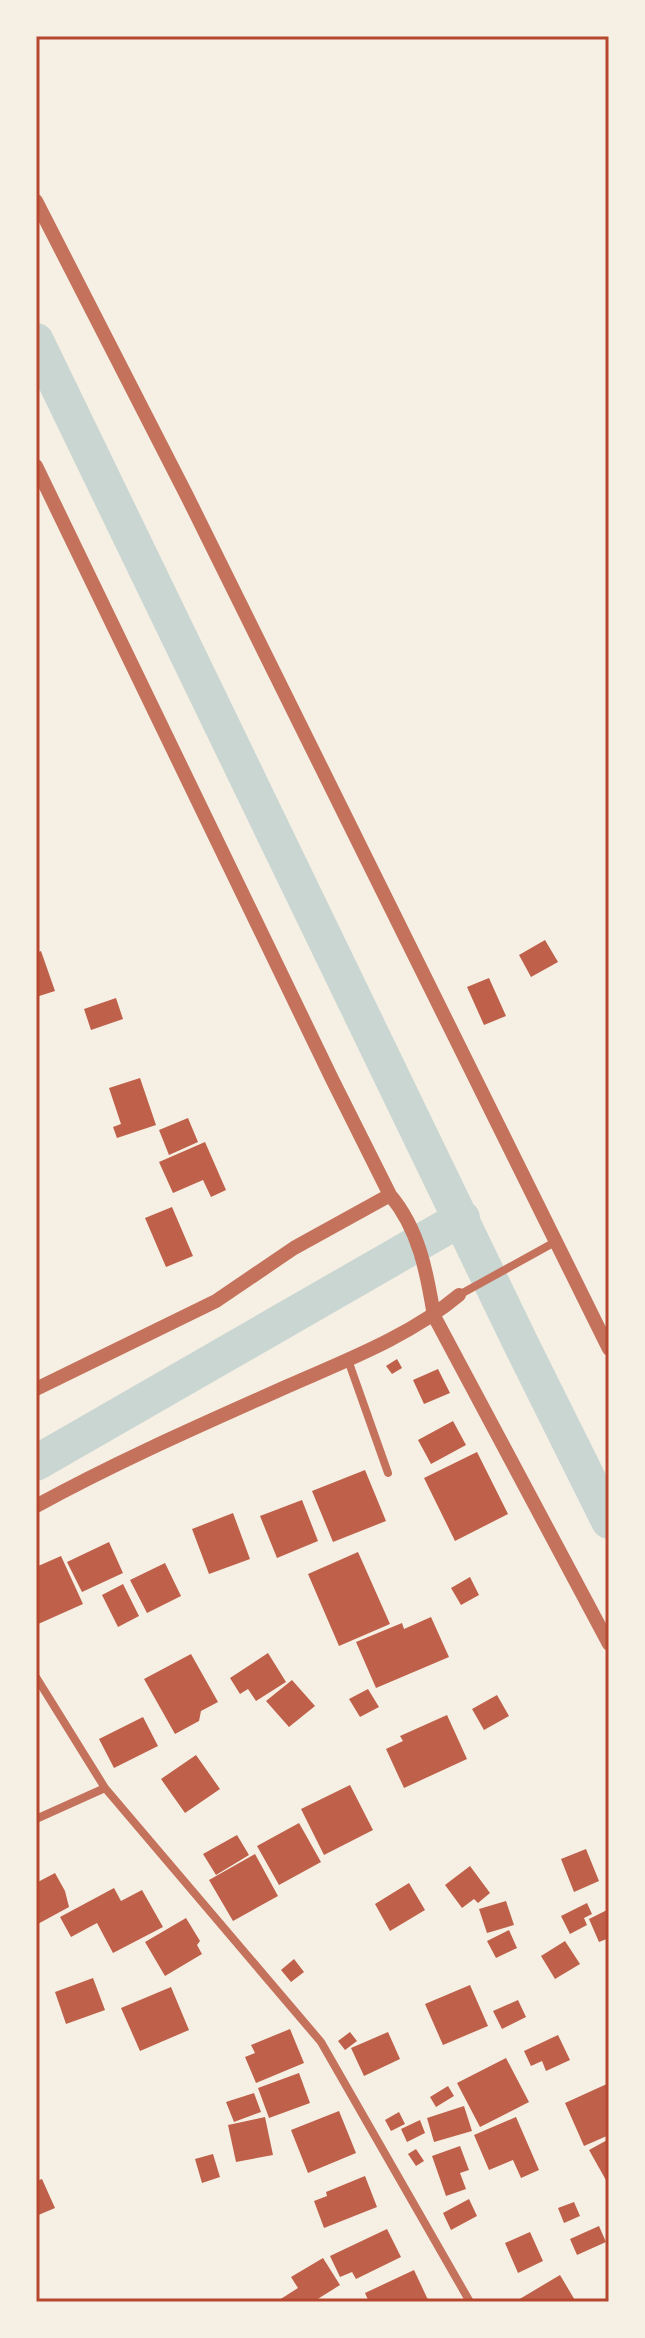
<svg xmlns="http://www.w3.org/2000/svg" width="645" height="2338" font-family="Commissioner,sans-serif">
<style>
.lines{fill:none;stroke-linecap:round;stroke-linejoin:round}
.canal{stroke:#c9d6d2;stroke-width:36}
.building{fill:#bf614a}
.minor{stroke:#c5725c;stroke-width:8}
.tertiary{stroke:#c5725c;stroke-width:14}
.neatline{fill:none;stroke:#b5482f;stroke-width:3}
</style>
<rect width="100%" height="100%" fill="#f6efe4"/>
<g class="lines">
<path class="canal" d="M36,341L521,1344L609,1521
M36,1463L462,1218"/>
</g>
<path class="building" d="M545,940L558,962L531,977L519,955Z
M41,951L55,991L36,997V953Z
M489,978L506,1016L484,1025L467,987Z
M116,998L123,1019L91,1030L84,1009Z
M140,1078L156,1125L117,1138L113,1127L121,1124L109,1088Z
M188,1118L198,1142L169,1155L159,1130Z
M205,1142L226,1190L211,1197L203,1180L173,1193L159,1162Z
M172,1207L193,1256L166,1267L145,1218Z
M397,1359L402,1368L392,1374L386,1366Z
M438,1369L450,1393L424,1404L413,1380Z
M453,1421L466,1445L431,1464L418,1440Z
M477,1452L508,1514L455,1541L424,1478Z
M365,1470L386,1521L333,1542L312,1491Z
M302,1500L318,1541L277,1558L260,1516Z
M233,1513L250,1559L209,1574L192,1529Z
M109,1542L123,1573L82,1592L67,1562Z
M358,1552L390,1624L339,1646L308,1574Z
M61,1556L83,1604L36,1625V1567Z
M165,1563L181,1596L147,1613L130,1580Z
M470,1577L479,1595L461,1605L451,1588Z
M123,1584L139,1616L118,1627L102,1595Z
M431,1617L449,1657L376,1688L356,1642L402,1623L404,1629Z
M268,1653L286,1682L256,1701L248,1689L240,1694L230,1678Z
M191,1654L218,1702L201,1711L199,1721L175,1734L144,1679Z
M292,1680L315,1706L289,1727L266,1701Z
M368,1689L379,1707L360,1717L349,1699Z
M497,1695L509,1716L484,1730L472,1709Z
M447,1715L467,1759L404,1788L386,1749L403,1741L400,1736Z
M143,1717L158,1746L114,1768L99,1739Z
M196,1755L220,1789L185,1813L161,1779Z
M350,1785L373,1830L324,1855L301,1809Z
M299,1823L321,1862L279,1885L257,1846Z
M237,1835L249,1855L216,1875L203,1854Z
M586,1849L599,1881L574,1892L561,1859Z
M255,1854L278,1896L233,1921L209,1880Z
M470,1866L490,1893L478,1903L474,1899L462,1908L445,1885Z
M55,1873L65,1891L69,1907L36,1925V1883Z
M409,1883L425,1910L390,1931L375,1904Z
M114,1888L121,1901L142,1890L163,1927L113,1953L97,1923L71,1937L60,1917Z
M506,1901L514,1925L487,1933L479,1909Z
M587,1903L592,1914L584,1918L587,1925L570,1934L561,1916Z
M609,1909V1938L599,1942L589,1919Z
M186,1918L200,1941L197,1945L202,1954L165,1976L145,1942Z
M509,1930L517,1948L496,1958L487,1941Z
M565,1941L580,1964L555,1979L541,1956Z
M294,1959L304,1972L291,1982L281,1970Z
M93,1978L105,2010L66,2024L55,1992Z
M470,1985L488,2026L443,2045L425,2004Z
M171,1987L189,2030L140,2051L121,2008Z
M518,2000L526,2017L502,2029L493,2011Z
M290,2029L304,2063L256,2083L245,2057L255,2053L251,2045Z
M350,2032L357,2041L345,2050L338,2041Z
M388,2032L400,2059L364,2076L351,2048Z
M558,2035L570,2060L546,2071L542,2061L531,2066L524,2051Z
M506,2058L529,2102L480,2127L457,2083Z
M299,2073L310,2103L269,2118L258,2088Z
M609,2083V2135L584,2146L565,2103Z
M448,2086L454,2096L436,2107L430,2097Z
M254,2093L261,2112L234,2122L226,2102Z
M464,2106L472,2131L434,2142L427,2118Z
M339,2111L356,2153L308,2173L291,2130Z
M399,2112L405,2124L391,2131L385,2120Z
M265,2117L273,2155L236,2162L228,2125Z
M516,2117L539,2170L521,2178L513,2160L489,2170L474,2135Z
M420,2120L425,2133L407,2142L401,2129Z
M609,2139V2180L607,2182L589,2150Z
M460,2146L469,2170L460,2173L466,2189L446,2196L432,2156Z
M416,2149L424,2161L416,2166L408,2154Z
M213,2154L220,2177L202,2183L195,2159Z
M365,2176L377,2207L324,2228L314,2201L327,2196L326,2192Z
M42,2179L55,2208L36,2216V2181Z
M469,2199L477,2216L451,2230L443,2213Z
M574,2202L580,2216L564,2223L558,2208Z
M599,2226L606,2242L577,2255L570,2239Z
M387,2229L401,2257L356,2279L352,2272L340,2277L330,2256Z
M530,2232L543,2261L518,2273L505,2243Z
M323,2258L340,2285L313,2302H276L298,2288L291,2277Z
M414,2270L429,2302H369L365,2293Z
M560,2275L576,2302H519L518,2300Z"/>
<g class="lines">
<path class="minor" d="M459,1295L555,1242
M348,1360L388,1473
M36,1677L105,1788L321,2042L470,2302
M36,1819L105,1788"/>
<path class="tertiary" d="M36,201L187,496L609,1349
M36,466L332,1079L390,1195C419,1229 427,1273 434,1316L609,1644
M36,1389L216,1301L294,1248L390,1195
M36,1506C118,1461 203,1424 288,1386C347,1360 410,1336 459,1295"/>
</g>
<rect width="645" height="2338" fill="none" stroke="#f6efe4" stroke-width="76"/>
<rect x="38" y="38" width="569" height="2262" class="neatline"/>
</svg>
